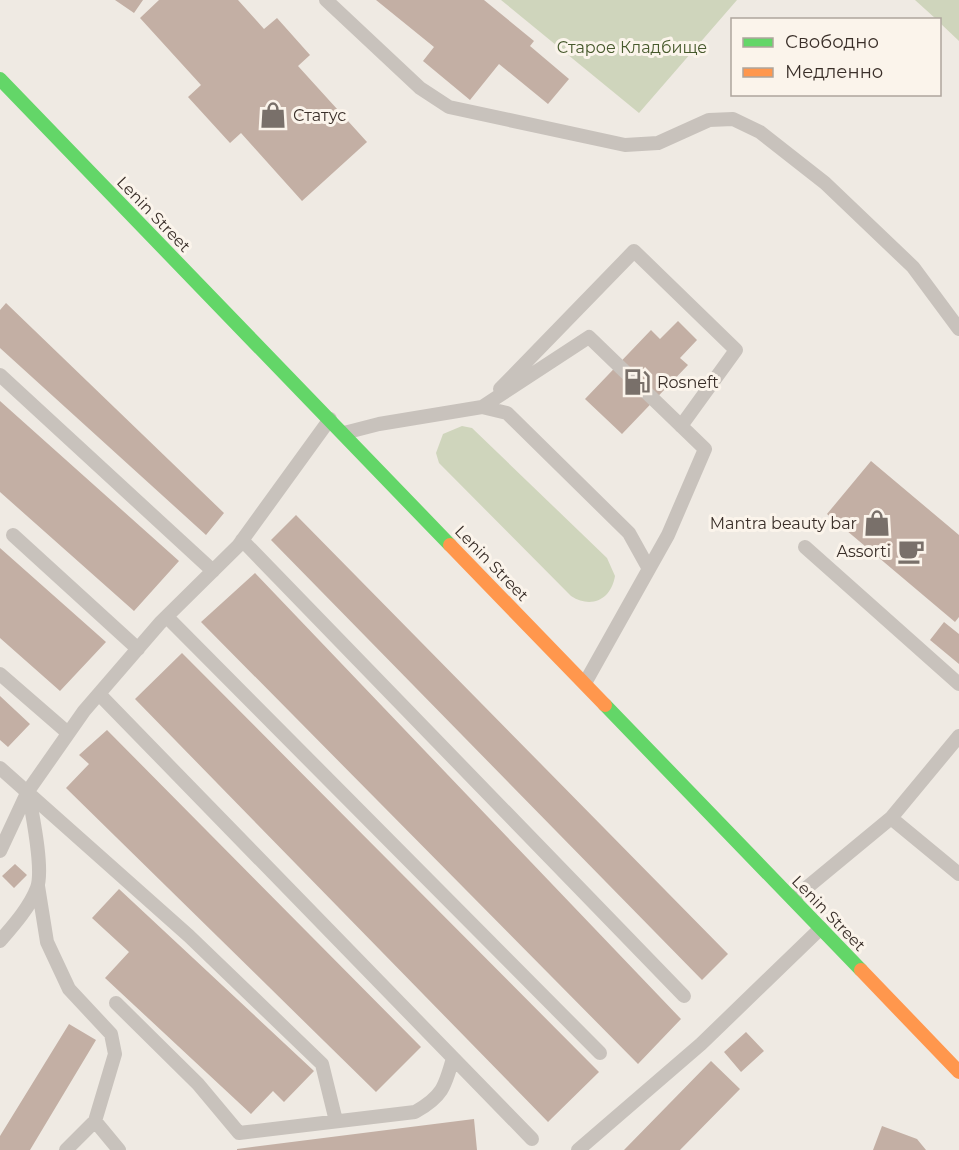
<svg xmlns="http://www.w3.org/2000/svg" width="959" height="1150" font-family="Montserrat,sans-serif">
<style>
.green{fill:#cfd5bc}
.building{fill:#c3afa4}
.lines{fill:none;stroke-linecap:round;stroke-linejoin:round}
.lane{stroke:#c8c2bc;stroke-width:14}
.fast{stroke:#63d668;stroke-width:14}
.slow{stroke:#ff974d;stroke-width:14}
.labels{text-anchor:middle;stroke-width:6;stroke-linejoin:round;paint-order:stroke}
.park-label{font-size:16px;fill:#46592c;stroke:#fbf4eb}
.poi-label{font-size:16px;fill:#3a2f29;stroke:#fbf4eb;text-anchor:start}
.street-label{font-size:16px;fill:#3a2f29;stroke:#fbf4eb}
</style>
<rect width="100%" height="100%" fill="#efeae3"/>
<path class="green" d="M501,0H737L639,113Z
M915,0H959V41L940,23V20L936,19Z
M462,426L472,428L607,558L615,576C611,600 591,609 571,596L439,463L436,453L443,434Z"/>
<path class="building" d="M115,0H143L134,13Z
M159,0H238L264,29L277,18L310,55L298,66L367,142L302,201L241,133L230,143L188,97L201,85L140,18Z
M376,0H484L534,41L530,46L569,79L548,104L499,64L470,100L423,61L434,47Z
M6,303L224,513L206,535L0,348V310Z
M678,321L697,340L680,358L688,365L622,434L585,399L651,330L660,339Z
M0,401L179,561L134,611L0,492Z
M871,461L959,535V617L955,622L827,514Z
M296,515L728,954L702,980L271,540Z
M0,548L106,642L60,691L0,638Z
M255,573L681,1019L638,1064L201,622Z
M944,622L959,634V664L930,640Z
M182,653L599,1072L548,1122L135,699Z
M0,696L30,724L8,747L0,740Z
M107,730L421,1047L376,1092L66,788L89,764L79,755Z
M15,864L27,875L14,888L2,876Z
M119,889L314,1071L284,1102L273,1091L251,1114L105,978L129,952L92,918Z
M69,1024L96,1040L30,1150H0V1136Z
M746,1032L764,1051L741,1072L724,1052Z
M711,1061L740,1089L680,1150H624Z
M474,1119L477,1150H237V1149Z
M882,1126L917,1139L926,1150H873Z"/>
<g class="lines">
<path class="lane" d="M326,0L420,88L449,107L625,145L658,143L709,120L733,119L760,132L825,183L913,267L959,329
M0,375L213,571
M500,389L634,251L736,350L681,426
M482,407L507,413L629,533L649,569
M344,433L379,424L482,407L589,337L705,449L668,535L585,683
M13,535L138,649
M242,540L684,996
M805,547L959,684
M167,617L600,1053
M0,674L68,733
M99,694L532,1139
M0,768L189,936L322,1064L336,1121
M891,818L959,874
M0,851L28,791L84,711L160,623L238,546L330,419
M38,886L47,942L69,989L111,1034L115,1054L95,1121L66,1150
M793,899L891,818L959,736
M0,941C13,926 30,907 37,888C44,869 32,813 28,791
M116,1003L198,1084L239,1133L415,1112C442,1097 445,1087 453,1058
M95,1121L119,1150
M578,1150L701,1044L821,928"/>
<path class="fast" d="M0,79L450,545
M605,705L861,970"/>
<path class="slow" d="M450,545L605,705
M861,970L959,1072"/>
</g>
<defs>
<symbol id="shop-bare" viewBox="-9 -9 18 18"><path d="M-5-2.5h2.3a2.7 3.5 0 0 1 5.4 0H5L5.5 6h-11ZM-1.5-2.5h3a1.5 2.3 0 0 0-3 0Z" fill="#79706a" stroke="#fbf4eb" stroke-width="2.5" paint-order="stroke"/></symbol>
<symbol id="fuel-bare" viewBox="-9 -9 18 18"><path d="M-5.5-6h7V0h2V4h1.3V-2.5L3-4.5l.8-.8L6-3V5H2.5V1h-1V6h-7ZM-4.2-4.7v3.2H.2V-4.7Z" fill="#79706a" stroke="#fbf4eb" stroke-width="2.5" paint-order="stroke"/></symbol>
<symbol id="cafe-bare" viewBox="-9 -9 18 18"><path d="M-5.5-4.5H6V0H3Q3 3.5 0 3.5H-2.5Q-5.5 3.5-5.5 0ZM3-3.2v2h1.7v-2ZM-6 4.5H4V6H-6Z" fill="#79706a" stroke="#fbf4eb" stroke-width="2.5" paint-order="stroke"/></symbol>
</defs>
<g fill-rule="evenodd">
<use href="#shop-bare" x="254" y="96" width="38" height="38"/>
<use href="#fuel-bare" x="618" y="363" width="38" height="38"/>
<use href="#shop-bare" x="858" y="504" width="38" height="38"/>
<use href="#cafe-bare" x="892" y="532" width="38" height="38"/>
</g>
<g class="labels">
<g class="park-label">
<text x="632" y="53">Старое Кладбище</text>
</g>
<g class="poi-label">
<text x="293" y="121">Статус</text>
<text x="657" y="388">Rosneft</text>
<text x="857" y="529" text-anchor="end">Mantra beauty bar</text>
<text x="891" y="557" text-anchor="end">Assorti</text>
</g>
<g class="street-label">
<text transform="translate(154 214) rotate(46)" y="6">Lenin Street</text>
<text transform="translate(492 563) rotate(46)" y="6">Lenin Street</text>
<text transform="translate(829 913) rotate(46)" y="6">Lenin Street</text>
</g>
</g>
<rect x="731" y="18" width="210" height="78" fill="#fbf4eb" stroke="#aea59d" stroke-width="1.5"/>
<rect x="743" y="38" width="30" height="9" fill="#63d668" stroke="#aea59d" stroke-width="1.5"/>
<text x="785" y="48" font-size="18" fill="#3a2f29">Свободно</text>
<rect x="743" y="68" width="30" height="9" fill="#ff974d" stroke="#aea59d" stroke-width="1.5"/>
<text x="785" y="78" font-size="18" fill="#3a2f29">Медленно</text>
</svg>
